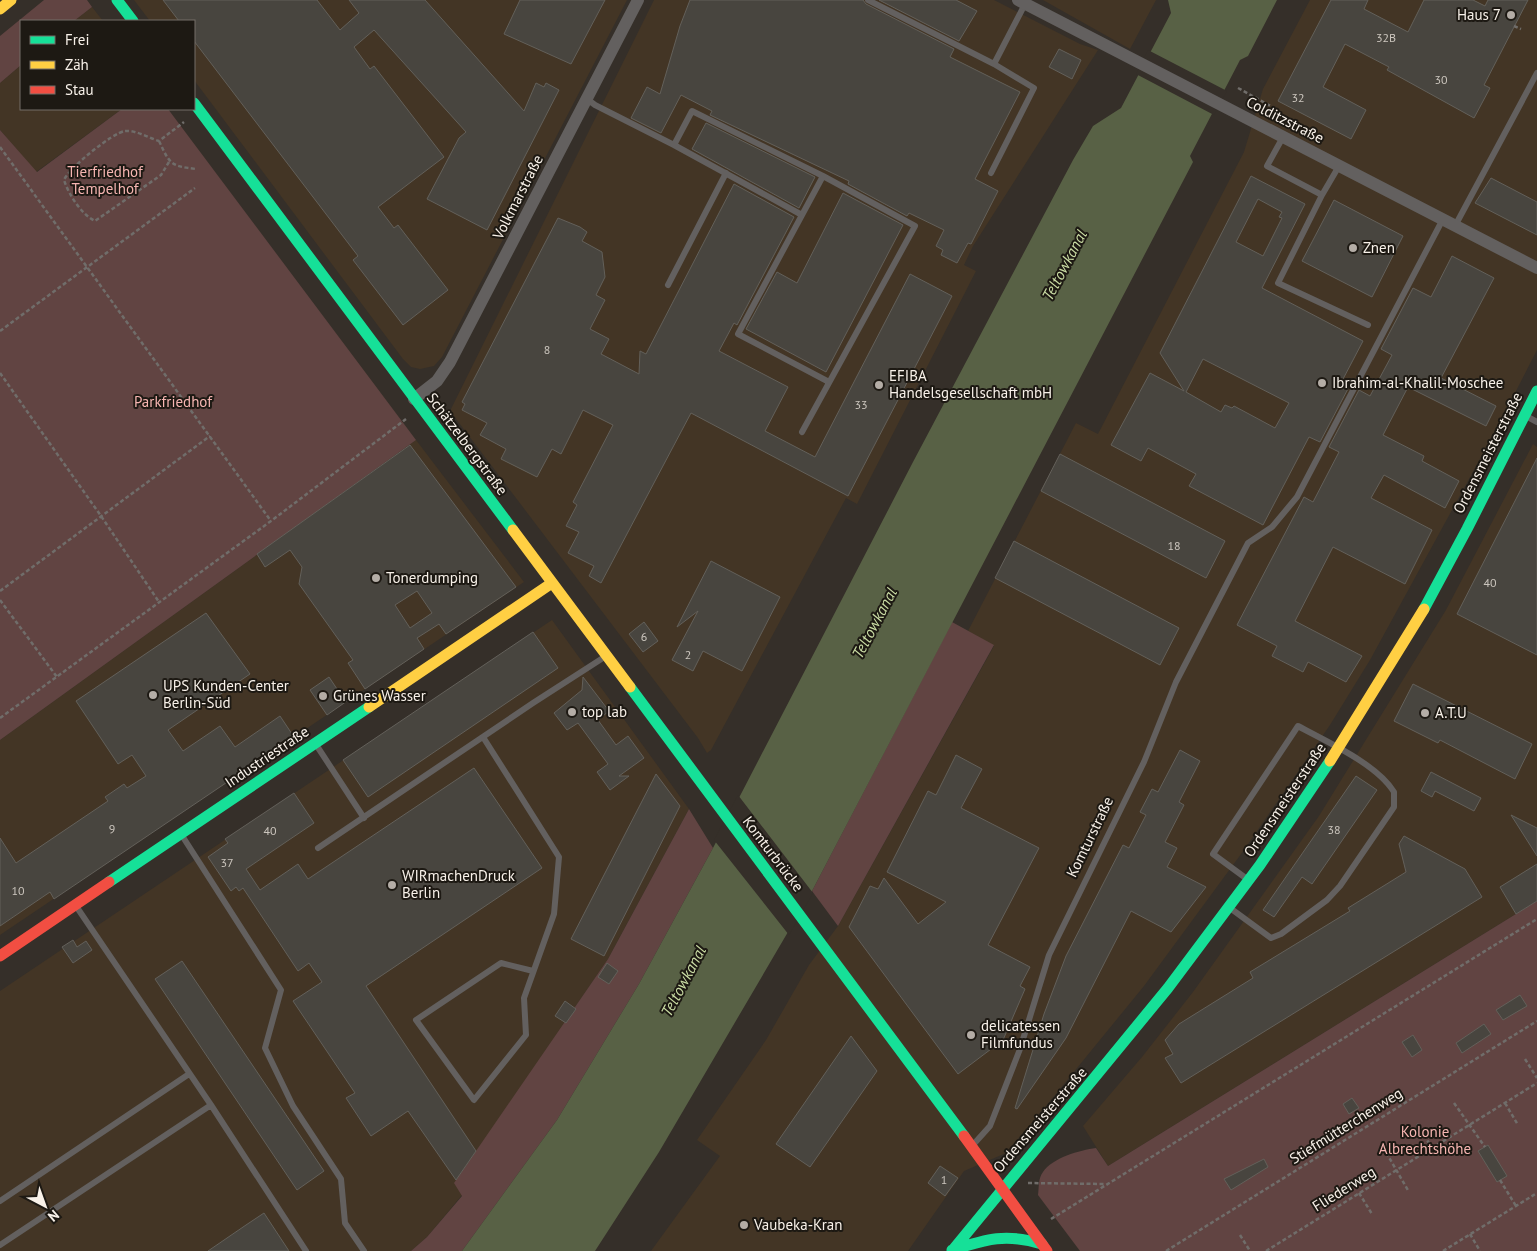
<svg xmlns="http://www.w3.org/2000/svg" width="1537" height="1251" font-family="'PT Sans',sans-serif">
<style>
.built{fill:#433525}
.green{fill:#614442}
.water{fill:#586145}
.pier{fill:#352f29}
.building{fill:#48453f;stroke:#63605a;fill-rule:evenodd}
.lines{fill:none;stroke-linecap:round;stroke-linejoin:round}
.path{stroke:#706d6a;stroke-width:2.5;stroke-dasharray:4 2.5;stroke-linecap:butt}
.lane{stroke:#63605f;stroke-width:6}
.street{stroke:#63605f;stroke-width:12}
.fast{stroke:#16e098;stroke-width:11}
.slow{stroke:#ffcf43;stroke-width:11}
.jam{stroke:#f24e42;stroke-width:11}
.poi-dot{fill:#b4ada6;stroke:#1d1913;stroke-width:2}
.labels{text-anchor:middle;stroke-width:4;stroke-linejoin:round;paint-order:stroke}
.number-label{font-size:12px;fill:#ccc6be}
.poi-label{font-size:15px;fill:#f8f1e9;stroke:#1d1913;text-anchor:start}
.street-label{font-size:15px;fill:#f8f1e9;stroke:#1d1913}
.park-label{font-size:15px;fill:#f7b6b2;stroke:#1d1913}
.water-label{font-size:16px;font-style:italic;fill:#cadca4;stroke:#1d1913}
</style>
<rect width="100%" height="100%" fill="#352f29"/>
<path class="built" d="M134,0H627L442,357L434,366L420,369L411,367L403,359L194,80V21H150Z
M654,0H994L1080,44L1098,50L973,246L964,265L976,271L857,504L846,498L711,750L707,753L698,738L450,411Z
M1043,0H1156L1130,49Z
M1310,0H1537V350L1499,424L1370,660L1330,725L1244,850L1144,986L1046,1106L1006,1153L964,1171L908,1251H651L720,1156L697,1140L766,1040L809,965L838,926L994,646L968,631L1076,423L1098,434L1244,152L1263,89Z
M92,7L103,21H74Z
M21,65V109H122L36,172L0,130V83Z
M416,440L524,582L0,935V740Z
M1533,444L1537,447V901L1108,1166L1083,1126L1142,1057L1193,992L1319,816L1446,610Z
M552,620L689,809L608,959L455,1183L462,1195L427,1237L411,1251H0V991Z"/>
<path class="green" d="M44,0H87L92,7L74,21H21V65L0,83V36Z
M122,109H168L416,440L0,740V130L37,172Z
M952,622L994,645L838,926L812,891Z
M689,809L713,848L639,984L557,1120L462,1251H411L427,1237L462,1196L454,1183L608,959Z
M1537,901V1251H1080L1038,1195C1039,1188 1038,1178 1043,1172C1052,1158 1080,1150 1096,1148L1108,1166Z"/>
<path class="water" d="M1168,0H1277L1248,56L1240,60L1190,156L1193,162L812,891L659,1152L595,1251H462L557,1120L639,984L713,848L913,462L1073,160L1093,126L1121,108L1171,13Z"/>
<path class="pier" d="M1148,50L1227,91L1214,115L1136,74Z
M738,795L813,893L789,935L714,840Z"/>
<path class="building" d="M163,0H317L340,30L359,13L349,0H425L524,111L536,83L544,87L546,83L559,90L487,230L427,199L459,138L466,132L374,30L354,47L370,69L374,66L444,157L378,207L394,228L398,225L448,290L403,325L353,260L358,256L194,41V21H179Z
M520,0H605L571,64L504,34Z
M690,0H863L866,4L954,49L950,57L1020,92L975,179L998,191L971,244L968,243L957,263L941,255L943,250L936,246L944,230L909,213L907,216L848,184L849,181L710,115L712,111L681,95L661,133L631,118L647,87L660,94L680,26Z
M879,0H956L977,11L959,41Z
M1331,0H1368L1364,9L1408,32L1424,0H1473L1485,6L1488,0H1528L1484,85L1490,88L1474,118L1387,70L1389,67L1345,44L1323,87L1366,110L1351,139L1278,101Z
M1059,49L1081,60L1072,79L1049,67Z
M706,123L815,177L799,208L692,149Z
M1251,176L1305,204L1262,288L1363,341L1342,381L1350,385L1320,442L1309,437L1263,525L1189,486L1196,474L1148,448L1141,461L1111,445L1150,373L1184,391L1160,353ZM1258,199L1282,212L1279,217L1282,218L1263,256L1236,242ZM1203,359L1289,403L1275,428L1234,406L1232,408L1225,405L1221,412L1186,392Z
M1491,178L1537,202V235L1475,203Z
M734,184L794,217L737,325L734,323L719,351L788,387L765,431L815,457L910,274L952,296L848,496L691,413L601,583L589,576L594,566L568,553L579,532L566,526L577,505L573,502L613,425L583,410L561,454L552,449L537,477L501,459L506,449L480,435L487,423L462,410L465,404L462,402L558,218L580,227L587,232L582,241L602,252L605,277L596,295L605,300L590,329L609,339L601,354L639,374L640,351L646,354Z
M843,193L903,225L826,372L746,329L777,272L797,283Z
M1334,200L1403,236L1372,297L1302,261Z
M1452,256L1494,278L1441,378L1496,406L1486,426L1408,387L1383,435L1424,456L1422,461L1459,481L1445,508L1384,475L1371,498L1432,530L1405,584L1333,547L1295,621L1362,656L1346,682L1308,662L1303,672L1272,656L1277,646L1237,625L1304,497L1313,502L1339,452L1329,447L1359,390L1370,396L1392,355L1381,349L1413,288L1431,297Z
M410,445L516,587L446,634L439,624L417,638L424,649L365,689L348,663L353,660L299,584L302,567L290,550L265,567L257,554ZM417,591L432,613L410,628L395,605Z
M1060,454L1225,541L1206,578L1041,491Z
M1537,458V655L1457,614Z
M1014,541L1179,628L1160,665L995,578Z
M711,561L780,597L742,671L703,651L693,671L672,660L698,611L677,627Z
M206,613L250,674L168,730L183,751L220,726L235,747L280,716L294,737L54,899L50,892L0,926V838L16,863L108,801L105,797L124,784L127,788L146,776L132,755L118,764L76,701Z
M644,622L658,641L643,652L629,634Z
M533,632L558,668L368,797L343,760Z
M329,677L339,692L357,694L327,715L310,690Z
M583,677L609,711L598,720L616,745L628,736L644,758L619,776H629L610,790L597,772L608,764L578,723L567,730L554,713L582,690Z
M1413,684L1532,744L1515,779L1440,740L1438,743L1394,721Z
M1180,750L1200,761L1179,802L1184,805L1165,842L1177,848L1167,867L1206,887L1171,932L1131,911L1066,1038L1017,1109L1015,1108L1044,1014L1066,956L1123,845L1129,848L1146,815L1140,812L1152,789L1158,792Z
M956,755L982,769L961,808L1039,848L988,945L1030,967L1020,986L1025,989L1003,1040L958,1074L849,927L870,886L878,889L884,878L918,924L946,902L887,872L928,791L936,795Z
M474,768L542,868L366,986L476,1151L456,1180L408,1111L371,1136L346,1098L355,1093L293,1001L322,982L309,963L298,971L243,888L239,891L236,887L231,891L208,857L228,843L225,839L294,793L314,823L246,869L260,890L298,864L308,879Z
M1431,772L1481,798L1474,811L1435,791L1432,797L1421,791Z
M656,774L680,806L604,956L571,939Z
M1356,776L1377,790L1312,884L1302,877L1274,917L1263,910Z
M1511,815L1537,828V856Z
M1404,836L1465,869L1482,897L1181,1083L1165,1058L1173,1054L1165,1040L1179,1024L1253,978L1250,972L1350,911L1348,908L1406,872L1399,844Z
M1537,864V901L1516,914L1500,887Z
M73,940L77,947L86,941L92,950L73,963L62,947Z
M182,961L324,1171L297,1190L155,979Z
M607,963L618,971L609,984L598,977Z
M1520,995L1527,1006L1503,1020L1496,1010Z
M565,1001L576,1009L566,1023L555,1016Z
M1484,1024L1491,1034L1462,1053L1456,1043Z
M1413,1035L1422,1050L1412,1057L1402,1042Z
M851,1036L877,1071L810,1167L776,1144Z
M1352,1098L1359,1108L1349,1114L1343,1104Z
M1488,1145L1507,1176L1497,1182L1478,1151Z
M1264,1159L1268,1167L1231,1190L1224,1179Z
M940,1166L958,1178L945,1196L928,1183Z
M264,1213L289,1251H208L246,1225Z"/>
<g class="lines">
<path class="path" d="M1514,26L1521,29
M1238,88L1276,109L1273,116
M159,141C170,164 170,166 196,169
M0,147L271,521
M169,162L161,175L95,221C81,214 69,195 64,180C69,168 112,133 125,131C136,130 149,138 159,141L184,122
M0,331L195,188
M0,373L101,516L159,602
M0,591L210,436
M0,600L57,677
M0,718L271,521L406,419
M1525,1059L1537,1078
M1454,1103L1485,1147
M1505,1103L1518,1125
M1417,1124L1432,1148
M1383,1147L1409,1192
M1500,1180L1516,1206
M1028,1183L1105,1184
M1359,1193L1372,1214
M1051,1219L1537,919
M1470,1234L1480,1251
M1240,1235L1250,1251
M1166,1251L1537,1021
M1266,1251L1537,1083
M1443,1251L1537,1193"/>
<path class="lane" d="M868,0L994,64
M587,99L595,105L674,145L802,215L823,176L915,226L802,432
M1283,137L1267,166L1322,195L1339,166
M674,145L692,111L823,176
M991,173L1034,88L994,64L1025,4
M1322,195L1278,283L1368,325
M802,215L738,334L829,382
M1455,226L1537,73
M668,285L726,173
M1526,416L1537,422
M483,737L559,857L554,914L524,998L526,1035L474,1100L416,1020L501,963L533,971
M315,743L364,818
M181,834L281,990L265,1048L293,1106L341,1179L345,1223L364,1251
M318,848L533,703L606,656
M76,906L211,1105
M1230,908L1271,938L1281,934L1327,900L1340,886L1394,807V792C1377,764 1327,742 1298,726L1213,854L1247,879
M972,1146L990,1126L1020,1049L1049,955L1144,762L1176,682L1248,543L1272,527L1297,497L1443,219
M0,1201L189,1074
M0,1245L211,1105L306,1251"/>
<path class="street" d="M1018,0L1537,268
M414,399L437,381L450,362L638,0"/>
<path class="fast" d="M117,0L133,21
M194,103L513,530
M1424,609L1467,529L1537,391
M630,687L964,1136
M109,882L369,707
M952,1250C987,1239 1006,1233 1042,1244
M952,1251L1168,988L1260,865L1330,761"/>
<path class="slow" d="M0,9L11,0
M513,530L630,687
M369,707L552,583
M1330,761L1424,609"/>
<path class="jam" d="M0,956L109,882
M964,1136L1047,1251"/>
</g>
<g class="poi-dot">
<circle cx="1511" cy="15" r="5"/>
<circle cx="1353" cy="248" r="5"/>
<circle cx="1322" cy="383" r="5"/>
<circle cx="879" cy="385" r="5"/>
<circle cx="376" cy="578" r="5"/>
<circle cx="153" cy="695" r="5"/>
<circle cx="323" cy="696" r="5"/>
<circle cx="572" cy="712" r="5"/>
<circle cx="1425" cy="713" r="5"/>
<circle cx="392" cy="885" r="5"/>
<circle cx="971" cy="1035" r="5"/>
<circle cx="744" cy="1225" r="5"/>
</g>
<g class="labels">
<g class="number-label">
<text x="1386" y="42">32B</text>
<text x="1441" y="84">30</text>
<text x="1298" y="102">32</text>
<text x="547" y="354">8</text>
<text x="861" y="409">33</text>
<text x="1174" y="550">18</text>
<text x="1490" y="587">40</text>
<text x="644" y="641">6</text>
<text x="688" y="659">2</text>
<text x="112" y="833">9</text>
<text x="1334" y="834">38</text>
<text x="270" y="835">40</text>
<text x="227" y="867">37</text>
<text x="18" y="895">10</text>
<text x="944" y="1184">1</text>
</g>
<g class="poi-label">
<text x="1501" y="20" text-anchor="end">Haus 7</text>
<text x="1363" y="253">Znen</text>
<text x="889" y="381">EFIBA<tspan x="889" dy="17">Handelsgesellschaft mbH</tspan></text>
<text x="1332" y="388">Ibrahim-al-Khalil-Moschee</text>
<text x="386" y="583">Tonerdumping</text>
<text x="163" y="691">UPS Kunden-Center<tspan x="163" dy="17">Berlin-Süd</tspan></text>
<text x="333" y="701">Grünes Wasser</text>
<text x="582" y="717">top lab</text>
<text x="1435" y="718">A.T.U</text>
<text x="402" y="881">WIRmachenDruck<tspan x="402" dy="17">Berlin</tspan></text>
<text x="981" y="1031">delicatessen<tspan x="981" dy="17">Filmfundus</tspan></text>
<text x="754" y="1230">Vaubeka-Kran</text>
</g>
<g class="street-label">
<text transform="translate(1285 120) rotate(27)" y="5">Colditzstraße</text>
<text transform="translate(518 197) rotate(-63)" y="5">Volkmarstraße</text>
<text transform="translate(467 444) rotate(53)" y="5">Schätzelbergstraße</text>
<text transform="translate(1488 453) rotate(-63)" y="5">Ordensmeisterstraße</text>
<text transform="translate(267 757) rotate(-34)" y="5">Industriestraße</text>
<text transform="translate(1285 800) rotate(-56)" y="5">Ordensmeisterstraße</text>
<text transform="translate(1090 837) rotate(-64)" y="5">Komturstraße</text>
<text transform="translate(773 854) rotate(53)" y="5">Komturbrücke</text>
<text transform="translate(1040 1120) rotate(-49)" y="5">Ordensmeisterstraße</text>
<text transform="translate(1346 1126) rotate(-32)" y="5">Stiefmütterchenweg</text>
<text transform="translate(1344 1189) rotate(-32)" y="5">Fliederweg</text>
</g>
<g class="park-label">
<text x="105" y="177">Tierfriedhof<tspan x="105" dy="17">Tempelhof</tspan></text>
<text x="173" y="407">Parkfriedhof</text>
<text x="1425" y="1137">Kolonie<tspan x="1425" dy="17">Albrechtshöhe</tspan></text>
</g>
<g class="water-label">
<text transform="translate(1064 265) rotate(-62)" y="6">Teltowkanal</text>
<text transform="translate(874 623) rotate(-62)" y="6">Teltowkanal</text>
<text transform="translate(683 981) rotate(-62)" y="6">Teltowkanal</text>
</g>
</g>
<rect x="20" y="20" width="175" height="90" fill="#1d1913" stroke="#756f69"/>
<rect x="30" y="36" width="25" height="8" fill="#16e098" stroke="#756f69"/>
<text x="65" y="45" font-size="15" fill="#f8f1e9">Frei</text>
<rect x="30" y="61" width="25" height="8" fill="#ffcf43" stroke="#756f69"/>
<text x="65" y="70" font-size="15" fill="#f8f1e9">Zäh</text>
<rect x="30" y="86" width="25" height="8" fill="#f24e42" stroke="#756f69"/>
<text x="65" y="95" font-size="15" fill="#f8f1e9">Stau</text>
<g transform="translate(45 1206) rotate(139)" stroke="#1d1913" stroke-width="4" paint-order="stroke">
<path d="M0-4L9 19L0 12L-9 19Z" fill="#f8f1e9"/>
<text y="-8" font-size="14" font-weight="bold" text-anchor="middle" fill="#f8f1e9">N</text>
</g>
</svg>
